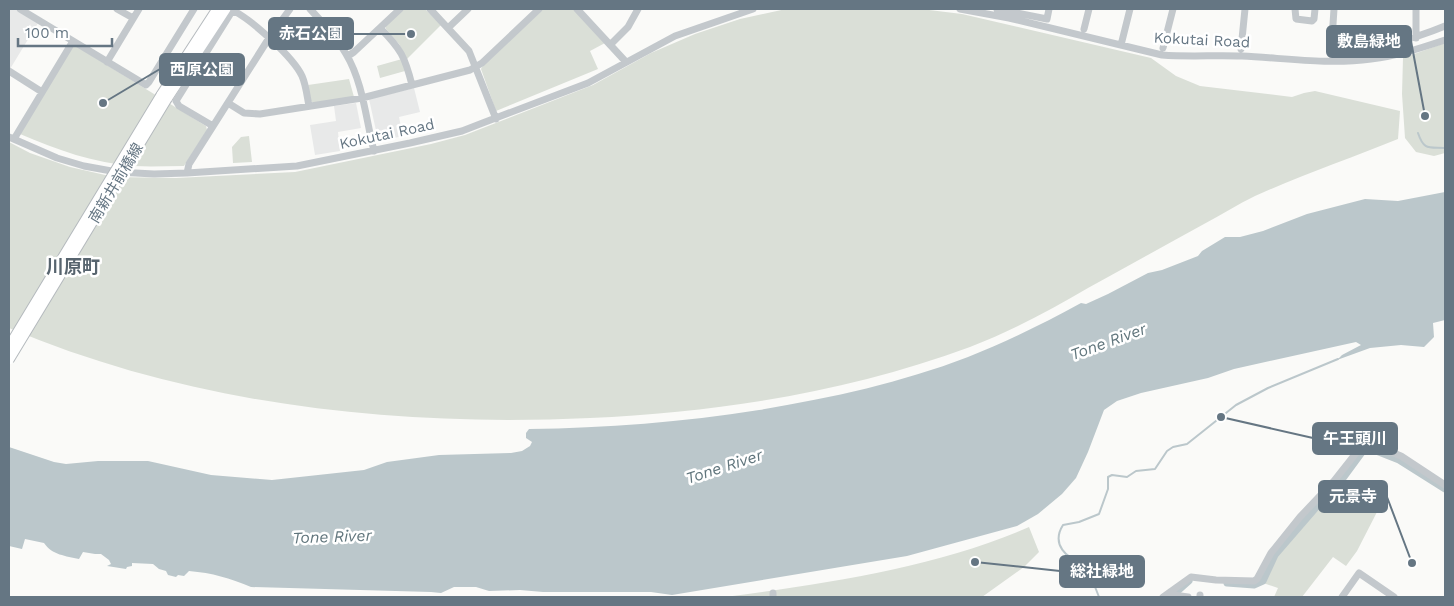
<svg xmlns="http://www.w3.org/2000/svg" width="1454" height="606" font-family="'Work Sans','Noto Sans JP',sans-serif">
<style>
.built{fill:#e8e9e9}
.green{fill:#dadfd7}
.water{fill:#bbc7cb}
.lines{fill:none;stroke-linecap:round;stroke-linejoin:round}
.stream{stroke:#bbc7cb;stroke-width:2}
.canal{stroke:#bbc7cb;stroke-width:7}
.major-casing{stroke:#b5babe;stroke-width:11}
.minor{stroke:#c3c8cc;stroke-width:7}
.major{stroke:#fff;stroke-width:9}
.major-bridge-casing{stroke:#b5babe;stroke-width:11;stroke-linecap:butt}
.major-bridge{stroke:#fff;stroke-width:9}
.labels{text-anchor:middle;stroke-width:5;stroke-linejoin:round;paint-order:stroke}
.street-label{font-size:15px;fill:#657683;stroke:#fff}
.water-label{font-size:16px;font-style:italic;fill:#60757c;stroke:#fff}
.quarter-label{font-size:18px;font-weight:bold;fill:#57646e;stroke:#fff}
.leader{fill:none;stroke:#657683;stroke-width:2}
.callout-dot{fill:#657683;stroke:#fff;stroke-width:2}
.callout{fill:#657683;stroke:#657683;stroke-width:2}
.callout-label{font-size:16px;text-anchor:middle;font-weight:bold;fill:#fff}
</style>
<rect width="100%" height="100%" fill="#fafaf8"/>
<path class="built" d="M9,9H14L38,23L10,69L9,68Z
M414,88L420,112L399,117L403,136L385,140L377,135L369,99Z
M356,103L361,128L338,132L340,151L315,155L310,125L336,121L334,106Z"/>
<path class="green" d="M404,9H425L441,25L407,59L399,44L386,29L385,26Z
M543,9H573L605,43L590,51L598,69L496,111L481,69L482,67Z
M786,9H921L962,14L1151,58L1176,76L1200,86L1292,97L1304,93L1315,91L1400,111L1398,139C1351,158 1302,175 1255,196C1238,204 1221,215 1204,224C1165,245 1127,267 1088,288C1050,310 1012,331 970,347C848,392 720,412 590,418C393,427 192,405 9,328V142L30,153L70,167L114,177L176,178L295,172L431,144L465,135L593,85L651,53L695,34L740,19Z
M1445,43V153L1434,156L1416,152L1405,138L1402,94L1403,58Z
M76,46L206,126L207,130L184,166C167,166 151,167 134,166C94,163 57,150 20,134L72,47Z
M402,59L405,71L380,78L377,66Z
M349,79L354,97L313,103L311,101L308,85Z
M249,136L252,162L233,163L232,147L241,137Z
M1339,486L1377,512L1357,551L1346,566L1333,557L1302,597H1274L1278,588L1263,583L1276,556L1330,494Z
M1029,527L1039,552L1024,567L982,597H725C824,584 938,567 1029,527Z"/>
<path class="water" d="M1445,192V320L1433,323L1434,337L1424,347L1401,345L1370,348L1337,360L1342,355L1361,345L1356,342L1234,369L1208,378L1141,393L1117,401L1104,410L1088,452L1076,478L1062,494L1038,514L1017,526L907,556L672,595L651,592H543L520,590L489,591L476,587H454L441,593L431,592L251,587C229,578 213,573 189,571L184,576L178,575L176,577L168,575L166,571L159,569L153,564L132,563V566L127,567L126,569L107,566L111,564L109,560L101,554H95L83,552L79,559C66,556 52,555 44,543L25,539L22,549L9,546V447L54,462L66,464L98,461H148L211,475L272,480L364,470L387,462L439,455L511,453L522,451L530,446L532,442L526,438V433L529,429C606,428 683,422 759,410C831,398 900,383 968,357C1007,342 1044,323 1081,303L1086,304L1108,294L1148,273L1162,270L1198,256L1202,251L1225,237H1240L1263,231L1307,214L1365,199L1398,201Z"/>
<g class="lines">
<path class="stream" d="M1418,133C1424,151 1429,147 1445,148
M1099,597L1090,574L1084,563C1066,559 1051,544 1063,525L1079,522L1099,514L1108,489V477L1112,475L1127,477L1136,471L1155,469L1167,451L1173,447L1187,444L1236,405L1268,388L1338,359"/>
<path class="canal" d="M1227,583L1254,585L1263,581L1275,555L1326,496L1341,481L1366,447L1399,460L1445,489
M1171,597L1189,581"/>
<defs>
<path id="major" d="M161,95L217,9
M167,99L226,9"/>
</defs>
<use href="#major" class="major-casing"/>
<path class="minor" d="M20,9L146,85L149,82L194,9
M117,9L133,18
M310,9C323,23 336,37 346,54C363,82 366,120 374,151
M430,9L469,51L496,119
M577,9L626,62
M960,9L1009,18L1162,55C1188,57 1215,55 1242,56C1284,58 1329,65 1371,59C1397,56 1421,48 1445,40
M997,9L1047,19L1049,9
M1295,9L1296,19L1312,21L1314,19L1315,9
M1334,9L1331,54C1370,50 1409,41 1445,26
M1416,9V38
M380,28C401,49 405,57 412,85
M448,28L468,9
M1084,29L1089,9
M611,44L628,27L638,9
M1121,45L1130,9
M1163,48L1173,9
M1241,49L1245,9
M348,56L354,52L400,9
M107,62L139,9
M9,71L42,92
M228,103L244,113L260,114L362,98L470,70L482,63L539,9
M213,126L179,106L176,101L231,13L234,11C253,21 293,57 302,76C306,85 307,96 309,106
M9,137L57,158L84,166L117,172L154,174L187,173L297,166L410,143L462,131L480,124L588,83L675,36L753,9
M14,139L73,41
M187,173L189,164L269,38L290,9
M1170,592L1174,595L1188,597
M773,593V597
M1163,597L1191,577L1216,580L1254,581L1257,579L1271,553L1300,517L1334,481L1364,443H1369L1401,456L1445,485
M1200,597V595
M1342,597L1359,573L1394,597"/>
<use href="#major" class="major"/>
<defs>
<path id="major-bridge" d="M9,346L161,95
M9,360L167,99"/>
</defs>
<use href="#major-bridge" class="major-bridge-casing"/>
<use href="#major-bridge" class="major-bridge"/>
</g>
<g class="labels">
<g class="street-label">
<text transform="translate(1202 40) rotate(3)" y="5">Kokutai Road</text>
<text transform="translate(387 134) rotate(-12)" y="5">Kokutai Road</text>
<text transform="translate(116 183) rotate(-59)" y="5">南新井前橋線</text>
</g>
<g class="water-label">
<text transform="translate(1108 341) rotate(-20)" y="6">Tone River</text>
<text transform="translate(724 466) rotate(-18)" y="6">Tone River</text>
<text transform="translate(332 536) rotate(-2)" y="6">Tone River</text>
</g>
<g class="quarter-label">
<text x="73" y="273">川原町</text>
</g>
</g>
<path class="leader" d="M411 34L353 34M1425 116L1411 41M103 103L160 69M1221 417L1313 438M1412 563L1387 497M975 562L1060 571"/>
<g class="callout-dot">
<circle cx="411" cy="34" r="5"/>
<circle cx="1425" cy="116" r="5"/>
<circle cx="103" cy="103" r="5"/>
<circle cx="1221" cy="417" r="5"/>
<circle cx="1412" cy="563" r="5"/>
<circle cx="975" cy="562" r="5"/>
</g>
<g class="callout">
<rect x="269" y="18" width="84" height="31" rx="5"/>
<rect x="1327" y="26" width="84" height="31" rx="5"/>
<rect x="160" y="54" width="84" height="31" rx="5"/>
<rect x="1313" y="423" width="84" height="31" rx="5"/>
<rect x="1319" y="481" width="68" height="31" rx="5"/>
<rect x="1060" y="556" width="84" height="31" rx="5"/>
</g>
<g class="callout-label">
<text x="311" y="39">赤石公園</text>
<text x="1369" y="47">敷島緑地</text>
<text x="202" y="75">西原公園</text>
<text x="1355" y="444">午王頭川</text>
<text x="1353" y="502">元景寺</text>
<text x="1102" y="577">総社緑地</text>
</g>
<rect width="1454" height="606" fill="none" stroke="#657683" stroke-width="20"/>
<path d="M18 38v8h94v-8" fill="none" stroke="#657683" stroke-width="2.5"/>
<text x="25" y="38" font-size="15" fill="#657683" stroke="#ffffff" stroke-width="4" paint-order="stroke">100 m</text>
</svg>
